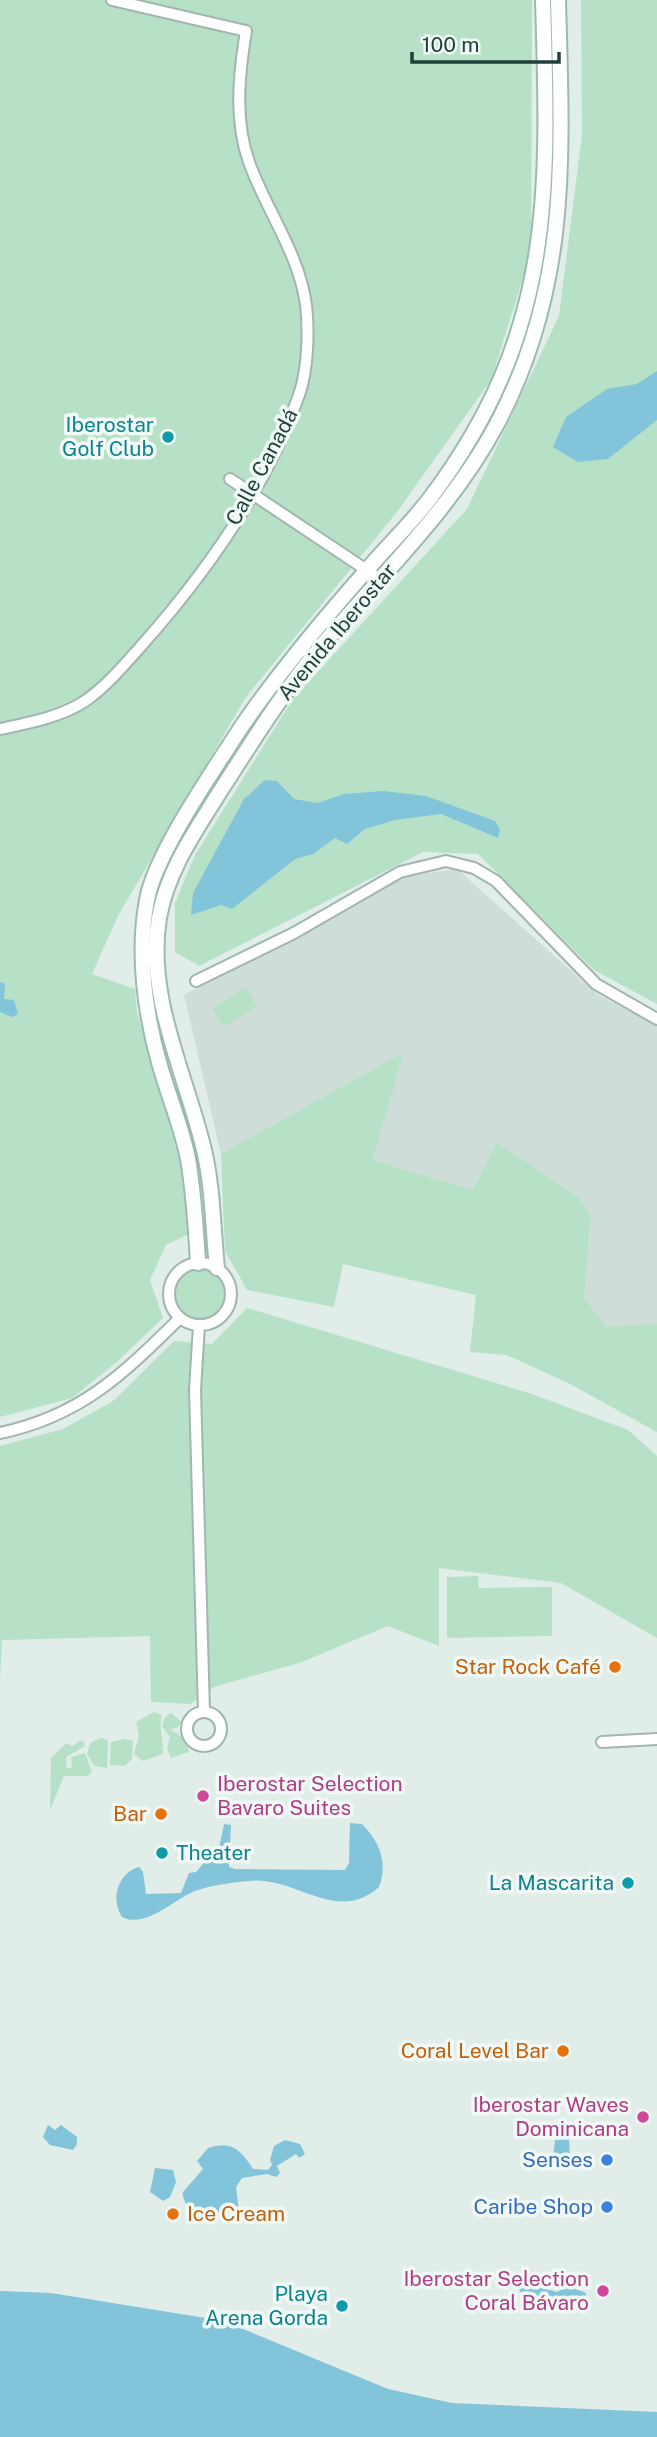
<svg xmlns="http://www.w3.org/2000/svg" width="657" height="2437" font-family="'Public Sans',sans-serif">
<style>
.built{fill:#ceddd7}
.green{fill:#b6e1c6}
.water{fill:#82c4d9}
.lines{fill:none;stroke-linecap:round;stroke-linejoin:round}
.street-casing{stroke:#a2b5b0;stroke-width:14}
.secondary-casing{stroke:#9dbab2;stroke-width:18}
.street{stroke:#fff;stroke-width:10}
.secondary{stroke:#fff;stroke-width:14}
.culture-dot{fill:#0f9aa8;stroke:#f1f9f6;stroke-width:2.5}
.food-dot{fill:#e8710a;stroke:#f1f9f6;stroke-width:2.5}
.hotel-dot{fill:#d1479c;stroke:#f1f9f6;stroke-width:2.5}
.shop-dot{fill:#3f7fe0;stroke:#f1f9f6;stroke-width:2.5}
.labels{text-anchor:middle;stroke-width:7;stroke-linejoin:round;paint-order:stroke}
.culture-label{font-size:21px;fill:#0d838f;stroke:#f1f9f6;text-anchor:end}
.street-label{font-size:21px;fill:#1f3f39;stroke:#f1f9f6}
.food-label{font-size:21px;fill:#c56008;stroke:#f1f9f6;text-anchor:end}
.hotel-label{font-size:21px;fill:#b23c85;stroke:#f1f9f6;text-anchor:end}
.shop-label{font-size:21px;fill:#366cbe;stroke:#f1f9f6;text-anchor:end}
</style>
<rect width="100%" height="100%" fill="#e0ede8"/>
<path class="built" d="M457,869L597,994L657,1026V1323L606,1327L584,1297L591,1215L498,1142L473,1190L373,1160L402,1054L221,1154L184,995L405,876Z"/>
<path class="green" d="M0,0H532L531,253L491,380L397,512L246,697L118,916L92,974L135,989L137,1012L181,1164L191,1233L166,1245L150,1280L163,1318L117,1362L72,1398L0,1417Z
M581,0H657V1004L594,970L478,854L423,852L199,966L175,952V903L195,855L293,699L467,509L559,316L582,135Z
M246,988L257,1007L223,1027L212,1008Z
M403,1053L373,1160L473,1190L497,1142L579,1198L591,1215L584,1297L606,1327L657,1323V1432L570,1384L507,1355L470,1352L476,1295L343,1264L334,1307L247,1290L225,1251L221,1154Z
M169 1294a31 31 0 1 1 62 0a31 31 0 1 1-62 0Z
M247,1308L532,1394L628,1430L657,1456V1638L561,1583L439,1568V1646L388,1626L302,1662L214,1687L190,1704L151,1702L150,1636L2,1640L0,1680V1446L63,1429L113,1401L174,1341L212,1344Z
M478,1576L479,1588L552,1587V1636L447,1638V1577Z
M154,1712L162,1715C158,1728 164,1740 163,1754L143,1761L134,1754L139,1736L136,1722Z
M171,1713L182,1722L177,1728L170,1729L186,1740L189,1752L171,1758L167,1748L170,1737L162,1726L165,1717Z
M101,1738L108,1740L107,1768L94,1766L87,1754L90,1743Z
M124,1739L133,1741L132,1759L125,1766L110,1765L111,1742Z
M79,1741H83L85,1746L66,1757L67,1769L72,1767L71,1757L85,1753L92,1772L88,1776H64L50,1810L51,1758L66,1743L73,1746Z"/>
<path class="water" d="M657,371V420L608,459L578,462L553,447L566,417L607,389L637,384Z
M265,780L277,781L294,799L318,803L344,794L383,791L426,796L495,821L500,830L498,838L441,814L395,820L365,829L347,844L335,838L313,854L295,859L232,909L221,905L191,915L193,893L244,799Z
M0,982L5,984L4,999L14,1000L18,1014L12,1017L0,1012Z
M350,1823L362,1824C380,1842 388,1863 379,1887C336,1925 295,1875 248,1881C230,1883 211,1885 195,1891C174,1899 146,1929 122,1917C110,1899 118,1873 139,1867L143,1872L146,1894L181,1893L189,1873L196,1872L208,1858H217L224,1824L231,1825L229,1867L235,1869L345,1870L349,1863Z
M48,2125L55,2130L61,2125L77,2137V2144L73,2150L50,2145L43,2137Z
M569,2139L570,2159L563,2162L553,2157L555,2140Z
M285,2140L300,2144L305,2154L299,2158L296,2154L277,2166L280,2173L276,2177L267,2174L242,2178L236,2187L239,2211L231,2209L205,2218C195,2215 181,2202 183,2192L203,2169L197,2161L208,2148C232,2140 241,2150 253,2169L268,2170L272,2165L270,2160L274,2146Z
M155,2168L173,2170L176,2182L170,2197L163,2201L150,2192Z
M527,2284L557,2292L568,2286L586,2293L585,2299L553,2300L520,2292L519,2288Z
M0,2291L51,2293L224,2321L388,2389L452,2403L657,2412V2437H0Z"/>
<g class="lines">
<defs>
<path id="street" d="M230,479L380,579
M0,729C28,723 61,717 85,701C106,687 125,664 142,645C206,573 267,486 299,395C308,370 309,330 306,305C299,253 266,210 249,162C234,120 239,74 246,31L112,0
M196,981L294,933L400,872L446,861L474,868L496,881L596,984L657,1019
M169 1294a31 31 0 1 1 62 0a31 31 0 1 1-62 0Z
M199,1325L195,1390L204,1712
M0,1433C81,1416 123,1374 180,1318
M187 1729a17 17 0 1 1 34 0a17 17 0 1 1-34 0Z
M602,1742L657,1739"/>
<path id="secondary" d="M198,1263C196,1229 194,1193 188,1159C182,1128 169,1097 160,1066C145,1014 137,953 147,900C155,854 214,770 240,729C278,673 322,621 366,571C387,546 411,524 431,497C554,333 549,195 543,0
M217,1268C213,1230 213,1188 204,1150C186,1074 146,998 159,918C167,871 195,832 219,793C252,742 284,690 324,643C384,572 453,507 497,424C571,284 562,152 558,0"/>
</defs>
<use href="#street" class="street-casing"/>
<use href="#secondary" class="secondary-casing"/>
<use href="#street" class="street"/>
<use href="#secondary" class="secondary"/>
</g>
<g class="culture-dot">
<circle cx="168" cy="437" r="7"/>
<circle cx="162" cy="1853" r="7"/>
<circle cx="628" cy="1883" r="7"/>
<circle cx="342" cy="2306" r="7"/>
</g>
<g class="food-dot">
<circle cx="615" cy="1667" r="7"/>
<circle cx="161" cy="1814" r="7"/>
<circle cx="563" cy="2051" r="7"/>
<circle cx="173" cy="2214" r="7"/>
</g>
<g class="hotel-dot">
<circle cx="203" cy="1796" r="7"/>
<circle cx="643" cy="2117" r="7"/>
<circle cx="603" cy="2291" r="7"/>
</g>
<g class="shop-dot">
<circle cx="607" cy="2160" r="7"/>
<circle cx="607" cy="2207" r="7"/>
</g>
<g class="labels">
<g class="culture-label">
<text x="154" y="432">Iberostar<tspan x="154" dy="24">Golf Club</tspan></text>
<text x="176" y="1860" text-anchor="start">Theater</text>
<text x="614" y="1890">La Mascarita</text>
<text x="328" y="2301">Playa<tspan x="328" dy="24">Arena Gorda</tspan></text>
</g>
<g class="street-label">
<text transform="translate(262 467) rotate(-62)" y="7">Calle Canadá</text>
<text transform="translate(337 632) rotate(-50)" y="7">Avenida Iberostar</text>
</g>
<g class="food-label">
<text x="601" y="1674">Star Rock Café</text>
<text x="147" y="1821">Bar</text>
<text x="549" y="2058">Coral Level Bar</text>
<text x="187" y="2221" text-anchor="start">Ice Cream</text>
</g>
<g class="hotel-label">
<text x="217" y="1791" text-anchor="start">Iberostar Selection<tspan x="217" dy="24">Bavaro Suites</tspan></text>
<text x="629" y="2112">Iberostar Waves<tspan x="629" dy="24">Dominicana</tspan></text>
<text x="589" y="2286">Iberostar Selection<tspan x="589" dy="24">Coral Bávaro</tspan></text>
</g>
<g class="shop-label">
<text x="593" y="2167">Senses</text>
<text x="593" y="2214">Caribe Shop</text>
</g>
</g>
<path d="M412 52v10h147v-10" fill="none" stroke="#1f3f39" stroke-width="3.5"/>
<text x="422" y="52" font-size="21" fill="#1f3f39" stroke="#f1f9f6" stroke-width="5" paint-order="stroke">100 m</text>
</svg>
